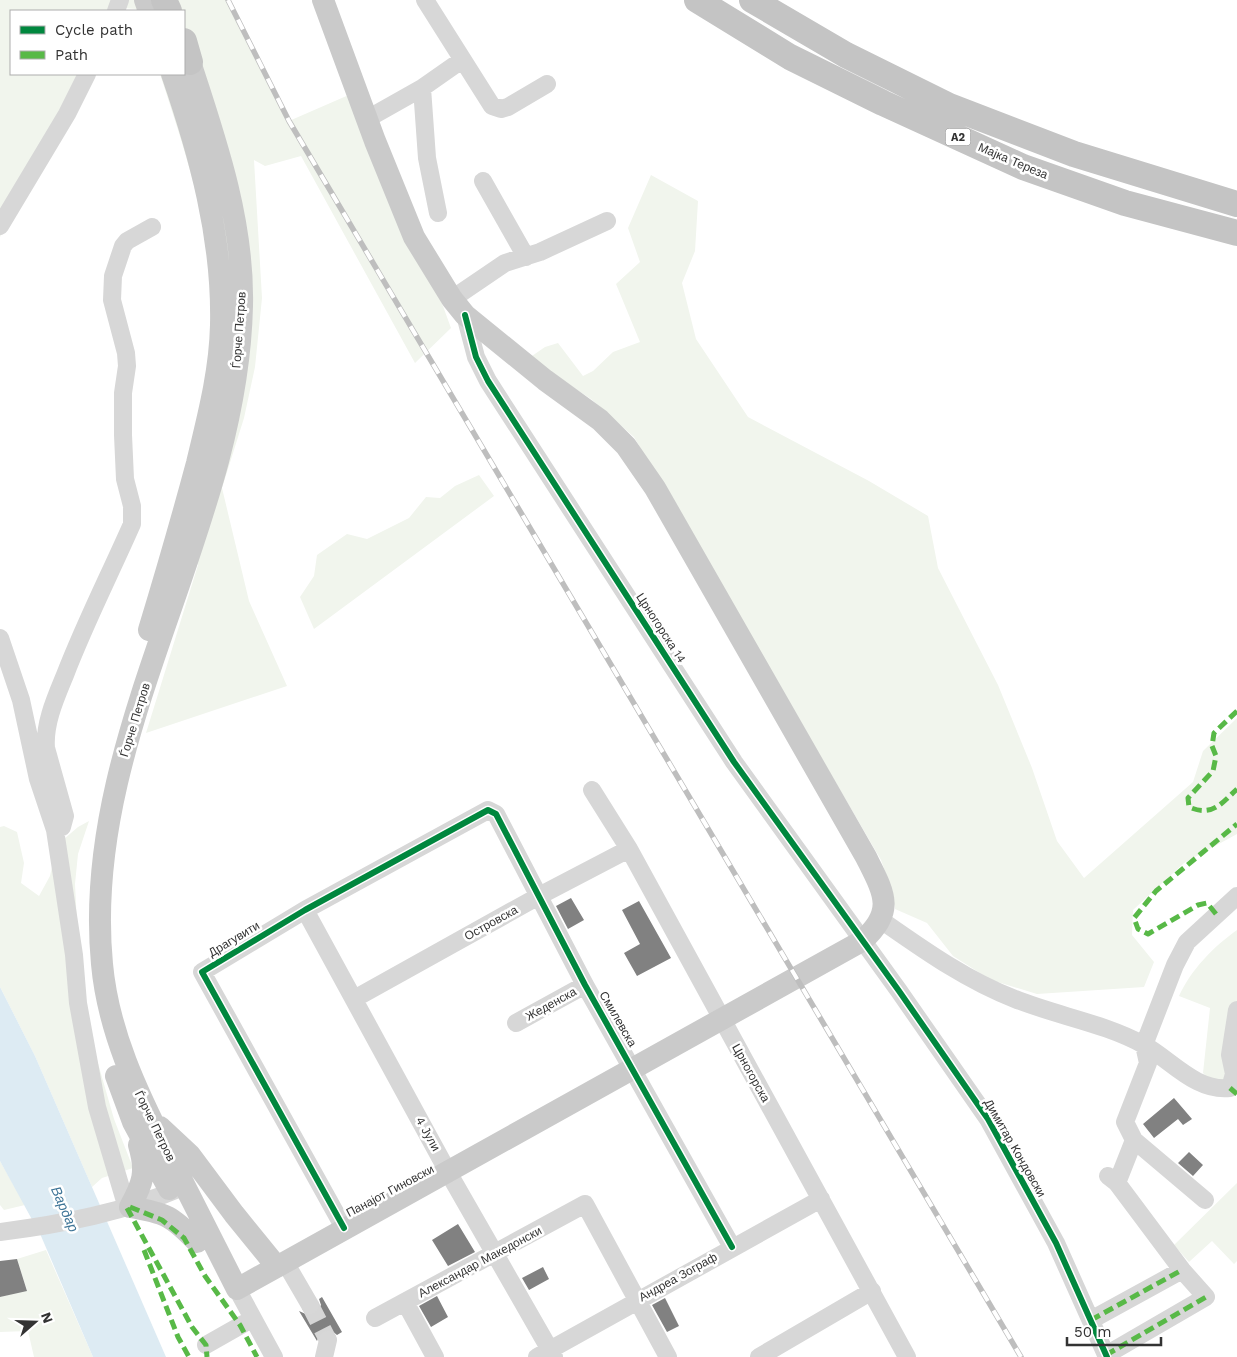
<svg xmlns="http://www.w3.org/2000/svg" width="1237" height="1357" font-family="'Work Sans',sans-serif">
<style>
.green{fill:#f1f5ed}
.water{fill:#ddebf3}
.building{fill:#818181}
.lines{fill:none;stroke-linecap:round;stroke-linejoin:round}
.minor-tunnel{stroke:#d6d6d6;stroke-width:18;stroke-dasharray:18 9;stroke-linecap:butt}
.minor{stroke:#d7d7d7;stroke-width:18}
.major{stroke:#cacaca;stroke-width:22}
.highway{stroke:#c4c4c4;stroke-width:26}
.rail-casing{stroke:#bebebe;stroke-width:5.5}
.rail{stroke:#fff;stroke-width:4;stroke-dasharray:11;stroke-linecap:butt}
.quiet{stroke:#58b947;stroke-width:5;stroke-dasharray:10 5;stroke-linecap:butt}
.cycleway-casing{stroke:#fff;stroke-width:9}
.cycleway{stroke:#00873e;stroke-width:6}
.labels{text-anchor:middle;stroke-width:5;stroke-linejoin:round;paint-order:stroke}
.shield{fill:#fff;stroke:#707070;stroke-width:1}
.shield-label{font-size:11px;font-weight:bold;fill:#333}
.street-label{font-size:12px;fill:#333;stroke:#fff}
.water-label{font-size:14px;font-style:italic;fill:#3f7597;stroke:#fff}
</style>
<rect width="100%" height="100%" fill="#fff"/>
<path class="green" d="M0,0H118L116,11H11V74H90L26,195L0,237Z
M122,0H230L289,121L351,94L436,287L451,328L415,363L301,156L265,166L254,160L262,298L255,367L244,418L222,488L249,601L287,686L146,733L198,565L193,554C192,524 188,492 190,463C194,420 209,378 212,336C219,250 186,154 160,74H184V11H137L136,9L122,8Z
M651,175L698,201L695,251L682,283L696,339L748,417L869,481L928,516L938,568L998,685L1032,768L1057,841L1084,878L1193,782L1203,751L1237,718V834L1184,863L1133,910L1132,935L1154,962L1144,987L1037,994L991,980L953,956L927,923L895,909L891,888L881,860L634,437L591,399L529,358L545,347L558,343L583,376L593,371L613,352L640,342L616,284L640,262L628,228Z
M479,475L494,496L314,629L300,597L314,576L317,555L347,534L367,539L409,518L426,497L440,498L455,486Z
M89,821L78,854L75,884L80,982L89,1032L114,1119L133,1168L102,1178L92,1187L35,1056L0,987V827L4,826L17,832L24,863L21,883L39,896L50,876L57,845L78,827Z
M1237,930V1031L1227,1081L1210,1080L1203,1073L1210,1008L1179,996C1191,970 1213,947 1237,930Z
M0,1161L25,1205L4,1210L0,1205Z
M1237,1183V1261L1234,1264L1212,1241L1189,1262L1174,1245Z
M46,1250L93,1357H34L28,1331L0,1332V1297L27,1290L17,1259Z"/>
<path class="water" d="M0,987L35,1056L166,1357H93L41,1236L0,1161Z"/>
<path class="building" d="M571,898L584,920L568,929L556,906Z
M639,901L671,958L637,976L624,953L640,944L622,910Z
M1174,1098L1192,1119L1183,1125L1178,1119L1154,1138L1143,1124Z
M1189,1152L1203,1165L1193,1176L1178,1163Z
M458,1224L475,1252L448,1266L432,1240Z
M17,1259L27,1291L0,1297V1261Z
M543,1267L549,1279L529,1290L522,1278Z
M437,1296L448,1317L431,1327L419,1306Z
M322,1297L342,1332L337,1335L331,1330H324L320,1333L317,1341L299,1311L310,1316L316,1314L321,1305L319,1299Z
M665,1298L679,1326L667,1332L652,1305Z"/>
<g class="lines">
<path class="minor-tunnel" d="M310,1305L328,1340"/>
<path class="minor" d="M425,0L492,106L501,109L508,107L547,84
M116,11L120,0
M422,88L427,158L438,213
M367,119L422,88L462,60
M483,181L526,257
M0,226L67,114L87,74
M452,299L505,263L540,252L607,221
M465,315L476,357L488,381L734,762L899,991L988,1119L1056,1243L1107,1357
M0,638L21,700L38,779L55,830
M592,790L629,849L907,1357
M305,910L448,1172L554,1357
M881,920C924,950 966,980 1015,999C1057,1016 1104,1023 1144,1045C1171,1060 1196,1092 1230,1088L1234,1074L1230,1055L1237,1010
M354,999L539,896L629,849
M516,1023L585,985
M1134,1140L1205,1200
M1117,1183L1134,1140L1125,1122L1148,1063L1144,1045L1175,965L1187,942L1237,896
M127,1208L97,1107L78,1003L74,955L55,830L62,827L65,816L46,748C44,723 56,697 65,675C85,623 110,574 132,524V506L125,479L123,435V393L127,366L126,353L112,300L113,276L123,246L127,241L152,227
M344,1228L202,972L305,910L488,810L496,814L585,985L732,1247
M0,1232C63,1224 125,1212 183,1187
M285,1262L310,1305
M237,1289L274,1357
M405,1302L435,1357
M375,1318L585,1204L668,1357
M1091,1320L1182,1270
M206,1345L243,1324
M1106,1355L1206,1297L1182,1270L1117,1183L1108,1176
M324,1357L328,1340
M537,1357L821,1199
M759,1357L872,1291"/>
<path class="major" d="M145,0L149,11
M190,62C216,141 244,222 242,306C237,533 80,735 102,964C108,1031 137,1092 167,1151C190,1197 214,1243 237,1289L862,941C896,911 884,893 866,857L655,488L626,446L600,420L545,380L465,315L452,299L414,237L375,141L323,0
M149,630C166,574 182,519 197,463C208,417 220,372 221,325C223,239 200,155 172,74
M116,1076L133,1122L169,1189
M160,1127L190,1155L234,1214L277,1267
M139,1145C147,1172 143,1183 130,1207C166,1213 172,1216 197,1242"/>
<path class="highway" d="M164,0L169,11
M697,0L790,57L883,103L1023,167L1125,203L1237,233
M752,0L846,55L949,106L1074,154L1237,204
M184,41L190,62"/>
<defs>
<path id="rail" d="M228,0L289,121L1021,1357"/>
</defs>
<use href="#rail" class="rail-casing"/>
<use href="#rail" class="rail"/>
<path class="quiet" d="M1237,711L1214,733L1212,746L1216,756L1213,771L1188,798L1189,807C1212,817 1221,804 1237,789
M1216,914L1207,903L1198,905L1148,934L1138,929L1134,918L1156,891L1237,824
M1230,1088L1237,1094
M130,1207L162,1220L184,1238L205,1276L240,1325L257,1357
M127,1208L192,1327L206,1345L207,1357
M144,1250L178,1337L189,1357
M1091,1320L1182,1270
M1106,1355L1206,1297"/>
<defs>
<path id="cycleway" d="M465,315L476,357L488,381L734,762L899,991L988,1119L1056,1243L1107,1357
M344,1228L202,972L305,910L488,810L496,814L585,985L732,1247"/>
</defs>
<use href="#cycleway" class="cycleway-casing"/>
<use href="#cycleway" class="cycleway"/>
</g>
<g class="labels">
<rect class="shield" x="945.5" y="128.5" width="25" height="17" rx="4"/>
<g class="shield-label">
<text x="958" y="141">A2</text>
</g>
<g class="street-label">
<text transform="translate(1013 161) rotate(23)" y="4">Мајка Тереза</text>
<text transform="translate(239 330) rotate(-86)" y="4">Ѓорче Петров</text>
<text transform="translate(661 628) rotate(57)" y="4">Црногорска 14</text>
<text transform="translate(135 720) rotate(-73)" y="4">Ѓорче Петров</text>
<text transform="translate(491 923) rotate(-29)" y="4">Островска</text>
<text transform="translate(234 939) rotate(-31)" y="4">Драгувити</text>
<text transform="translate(551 1004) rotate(-29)" y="4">Жеденска</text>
<text transform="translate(618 1019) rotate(60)" y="4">Смилевска</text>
<text transform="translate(751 1073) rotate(61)" y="4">Црногорска</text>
<text transform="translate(155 1126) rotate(64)" y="4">Ѓорче Петров</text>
<text transform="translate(428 1134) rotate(61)" y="4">4 Јули</text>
<text transform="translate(1015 1148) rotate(60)" y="4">Димитар Кондовски</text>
<text transform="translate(390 1191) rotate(-28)" y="4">Панајот Гиновски</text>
<text transform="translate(480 1262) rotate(-28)" y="4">Αлександар Македонски</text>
<text transform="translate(678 1277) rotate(-29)" y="4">Андреа Зограф</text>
</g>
<g class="water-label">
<text transform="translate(65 1209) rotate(66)" y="5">Вардар</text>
</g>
</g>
<rect x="10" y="10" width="175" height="65" fill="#ffffff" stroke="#adadad"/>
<rect x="20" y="26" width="25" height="8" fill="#00873e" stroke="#adadad"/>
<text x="55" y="35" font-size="15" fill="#333333">Cycle path</text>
<rect x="20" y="51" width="25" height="8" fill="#58b947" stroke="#adadad"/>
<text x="55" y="60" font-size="15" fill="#333333">Path</text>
<g transform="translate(35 1322) rotate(70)" stroke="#ffffff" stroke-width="4" paint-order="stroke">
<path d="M0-4L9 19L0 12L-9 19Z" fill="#333333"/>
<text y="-8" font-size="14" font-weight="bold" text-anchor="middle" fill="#333333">N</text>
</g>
<path d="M1067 1337v8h94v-8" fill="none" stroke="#333333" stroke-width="2.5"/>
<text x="1074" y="1337" font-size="15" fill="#333333" stroke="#ffffff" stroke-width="4" paint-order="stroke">50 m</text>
</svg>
